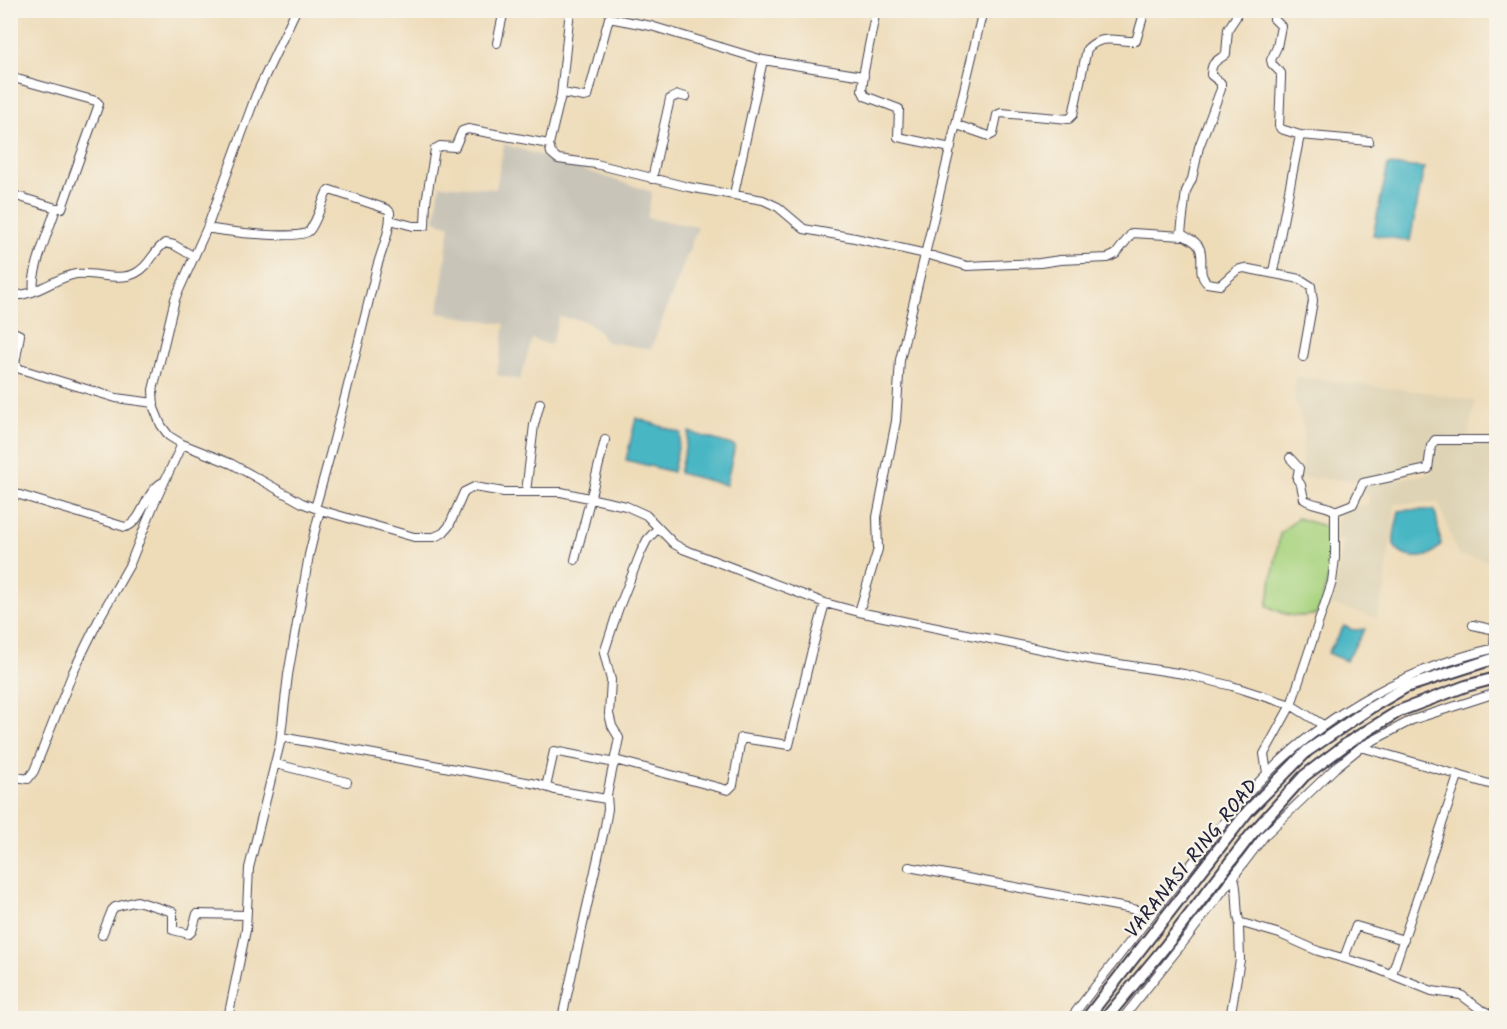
<svg xmlns="http://www.w3.org/2000/svg" width="1507" height="1029" font-family="Kalam,sans-serif">
<style>
.built{fill:#ded3b5}
.industrial{fill:#c8c4b8}
.green{fill:#a9d480;stroke:#667b5e;stroke-width:1.5}
.water{fill:#49b6c4;stroke:#366c80;stroke-width:1.5}
.lines{fill:none;stroke-linecap:round;stroke-linejoin:round}
.minor-tunnel{stroke:#c5b7a0;stroke-width:8;stroke-dasharray:8 4;stroke-linecap:butt}
.minor-casing{stroke:#413e4e;stroke-width:10}
.highway-casing{stroke:#413e4e;stroke-width:14}
.minor{stroke:#fff;stroke-width:8}
.highway{stroke:#fff;stroke-width:10}
.labels{text-anchor:middle;stroke-width:4.5;stroke-linejoin:round;paint-order:stroke}
.street-label{font-size:20px;fill:#22223b;stroke:#f7f3e8}
</style>
<rect width="100%" height="100%" fill="#f7f3e8"/>
<filter id="ink" filterUnits="userSpaceOnUse"><feTurbulence type="fractalNoise" baseFrequency=".0167" numOctaves="2"/><feDisplacementMap in="SourceGraphic" scale="12" xChannelSelector="R" yChannelSelector="G"/><feConvolveMatrix kernelMatrix="1 2 1 2 8 2 1 2 1" color-interpolation-filters="sRGB"/></filter>
<filter id="wash" filterUnits="userSpaceOnUse"><feTurbulence type="fractalNoise" baseFrequency=".008" numOctaves="4" result="noise"/><feDisplacementMap in="SourceGraphic" scale="24" xChannelSelector="R" yChannelSelector="G"/><feGaussianBlur stdDeviation="1.35" result="paint"/><feColorMatrix in="noise" values="0 0 0 0 0 0 0 0 0 0 0 0 0 0 0 0 0 1.4 0 .05"/><feComposite in="paint" operator="in"/></filter>
<g filter="url(#wash)">
<rect width="100%" height="100%" fill="#eedcb9"/>
<path class="built" d="M1296,377L1432,393L1475,401L1468,437L1431,438L1429,440L1427,465L1423,468L1372,478L1342,480L1301,478L1304,428L1294,397Z
M1438,442L1496,444V562L1458,555L1438,502L1395,504L1385,587L1377,618L1332,605L1344,541L1337,540L1340,513L1357,506L1368,505L1369,494L1361,491L1368,485L1431,473L1434,447Z"/>
<path class="industrial" d="M504,144L652,192L647,218L698,227L651,349L606,342L597,329L583,320L559,317L551,345L532,339L520,380L497,375L505,324L438,313L450,226L435,221L440,185L496,189Z"/>
<path class="green" d="M1297,518L1331,528L1333,561L1318,614C1293,618 1290,617 1267,606L1280,534Z"/>
<path class="water" d="M1388,165L1424,168L1410,241L1373,235Z
M636,418L681,433L673,472L626,460Z
M689,432L735,446L726,485L679,473Z
M1406,510H1433L1436,515L1441,544C1437,549 1433,554 1427,556C1415,559 1398,557 1394,544C1392,535 1398,520 1399,511Z
M1344,626L1353,630L1365,629L1346,661L1328,653Z"/>
</g>
<g filter="url(#ink)">
<g class="lines">
<path class="minor-tunnel" d="M1323,725L1361,747"/>
<defs>
<path id="minor" d="M296,10L256,95L207,228L175,299L153,390L154,408L161,425L169,436L182,444L232,464L302,503L320,510L414,537H434L443,533L449,526L464,492L474,487L504,492H561L626,506L646,515L674,544L683,549L825,603L859,612L1093,660L1184,674L1232,686L1291,705L1323,725
M1235,10L1236,17L1228,29L1226,54C1218,61 1211,60 1211,75L1221,83V89L1199,147L1192,179L1186,191L1181,233C1187,239 1197,240 1200,249C1204,261 1197,274 1207,283L1220,285L1237,270L1244,268L1300,279L1311,286L1313,301L1303,357
M1274,10V19L1281,26L1277,47L1271,60L1272,64L1281,73V78L1279,126L1281,129L1300,135L1369,141
M497,43L504,10
M864,75L862,90L865,96L899,109L898,137L951,148
M10,77L96,101L99,104L62,208H56L10,194
M561,95L570,10
M957,125L989,136L993,134L997,115L1001,113L1069,119L1073,115L1087,49C1102,33 1118,42 1136,41L1145,10
M549,144L561,95L563,93L584,97L588,96L609,18L651,26L763,60L863,76L876,10
M652,179L670,99L678,95L686,97
M734,194L763,60
M390,220L413,226H425L426,202L435,149L440,146L455,147L462,131L468,129L549,144L551,153L558,159L596,164L688,187L763,200L778,207L804,229L855,238L926,254L967,266L1040,263L1060,260L1108,258L1116,254L1132,233L1183,236
M207,228C222,231 300,241 309,231C316,224 322,202 327,192L330,190L387,209L390,212C391,233 379,255 375,275C356,353 338,431 315,508
M1273,272L1300,135
M34,291C30,273 50,228 56,208
M10,295C34,298 53,278 76,274C95,272 119,282 136,273C150,266 153,251 165,243L174,245L193,256
M10,330L20,335L15,364L20,369L116,398L154,403
M1290,458L1299,468L1297,479L1301,485L1304,499C1313,506 1326,504 1335,511
M10,492L125,527C143,523 144,492 163,482
M526,492L534,425L540,403
M575,560L605,440
M859,612L878,549L877,517L896,421L900,360L983,10
M1473,625L1495,630L1494,648
M1495,630L1496,621
M281,737L537,784L555,790L606,799
M1361,747L1496,786
M615,760L728,790L733,785L741,738L789,745L811,654L825,603
M276,764L347,782
M1267,773L1264,754L1291,705L1332,582L1335,558V511L1353,504L1363,483L1428,469L1431,446L1435,440H1496
M10,776L28,779L34,771L73,672L100,617L130,564L154,504L182,444
M546,787L554,751L615,763
M909,867L1148,912L1154,910
M1234,878C1239,895 1235,909 1240,924
M102,935L112,910L115,907L137,901L173,912V930L189,934L192,931L197,914L246,915
M1344,958L1356,926L1404,940
M1392,974L1458,776
M228,1018L246,930L249,868L280,743L288,675L309,555L320,510
M562,1018L605,826L608,809L607,795L619,738L612,726L609,714L611,680L604,653L618,610L641,552L647,540L658,528
M1071,1018C1108,969 1147,920 1186,871C1213,837 1239,800 1271,770C1333,709 1412,667 1496,648
M1123,1018L1186,939L1265,835L1335,768L1361,747L1412,720L1496,693
M1230,1018L1240,960L1239,928L1240,924L1242,923L1280,934L1318,951L1370,966L1432,991L1461,995L1480,1009L1496,1017"/>
<path id="highway" d="M1087,1018L1248,811L1307,751L1370,708L1406,687L1496,658
M1106,1018L1164,948L1250,836L1304,776L1349,742L1399,711L1466,686L1496,678"/>
</defs>
<use href="#minor" class="minor-casing"/>
<use href="#highway" class="highway-casing"/>
<use href="#minor" class="minor"/>
<use href="#highway" class="highway"/>
</g>
</g>
<g class="labels">
<g class="street-label">
<text transform="translate(1191 858) rotate(-51)" y="7">VARANASI RING ROAD</text>
</g>
</g>
<rect width="1507" height="1029" fill="none" stroke="#f7f3e8" stroke-width="36"/>
</svg>
